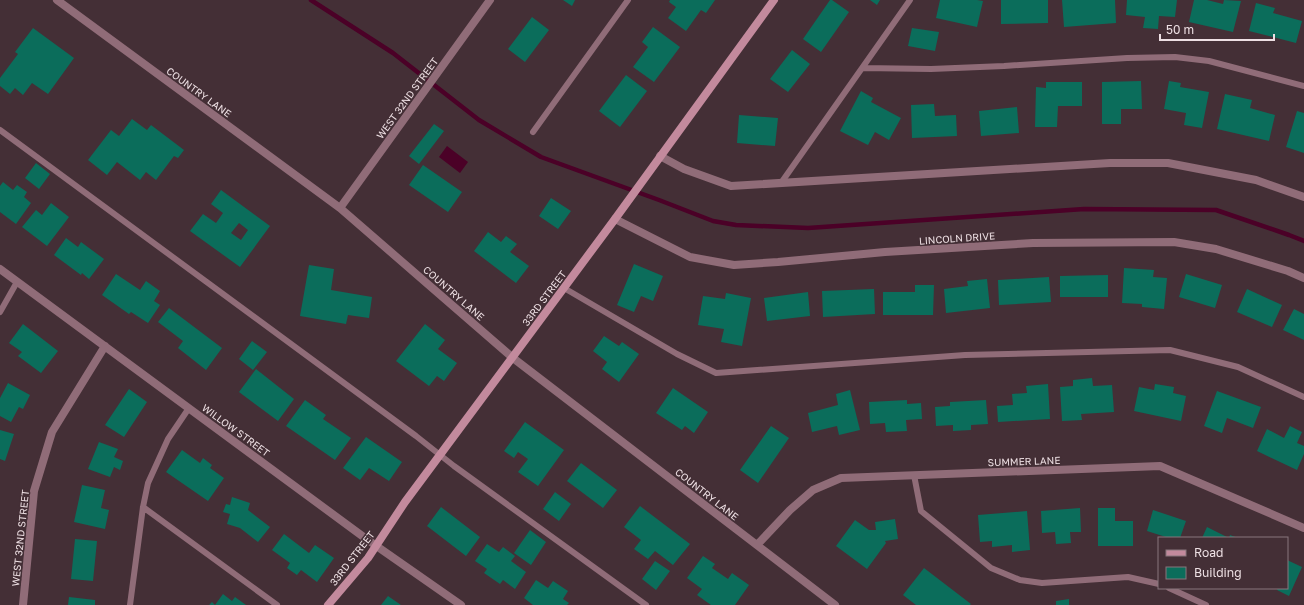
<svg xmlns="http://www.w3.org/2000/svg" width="1304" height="605" font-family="'Golos Text',sans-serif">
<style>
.water{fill:#4b0127}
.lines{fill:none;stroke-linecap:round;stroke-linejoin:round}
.stream{stroke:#4b0127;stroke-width:4.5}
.building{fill:#0b6d5b;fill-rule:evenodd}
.lane{stroke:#906c78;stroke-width:6}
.street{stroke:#906c78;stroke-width:8}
.secondary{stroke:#c38a9d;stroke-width:8}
.labels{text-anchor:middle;stroke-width:3;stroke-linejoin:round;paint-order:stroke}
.street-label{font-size:10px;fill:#eee0e4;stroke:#442f36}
</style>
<rect width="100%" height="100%" fill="#442f36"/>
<path class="water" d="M447,146L468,162L460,173L439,157Z"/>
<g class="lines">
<path class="stream" d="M311,0L393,53L479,120L541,157L659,200L713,221L736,225L808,228L1084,209L1216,210L1289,235L1304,241"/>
</g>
<path class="building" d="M563,0H575L572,6Z
M670,0H715L706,13L701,10L686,31L668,18L676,7L669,2Z
M830,0H832L849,12L821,52L803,39Z
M870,0H880L877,5Z
M940,0H977L983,1L977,27L936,18Z
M1001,0H1048V23L1001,24Z
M1062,0H1115L1116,23L1064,27Z
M1127,0H1177L1175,17L1159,16L1158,29L1143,28L1145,17L1126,15Z
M1194,0H1207L1223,4L1224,0L1241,1L1233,32L1189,22Z
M1256,3L1275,8L1273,13L1302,21L1296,43L1249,31Z
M532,17L549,30L525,62L508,49Z
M653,27L680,47L654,82L633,67L648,47L642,42Z
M33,28L74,58L48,94L32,83L23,95L15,88L10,94L0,86V78L18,54L15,52Z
M912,28L939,32L935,51L908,46Z
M792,50L810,64L788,92L770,79Z
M626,75L647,91L620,127L599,111Z
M1141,81L1142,109H1121V124H1102V82Z
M1169,81L1181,83L1180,87L1209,92L1202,128L1184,125L1186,113L1164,109Z
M1046,82H1082V106H1058L1057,127H1035L1036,87L1046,88Z
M861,91L873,98L871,102L901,118L889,140L875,132L868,145L840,131Z
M1225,94L1252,100L1250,108L1275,115L1269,141L1217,129Z
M934,104L935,116L956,115L957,136L912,138L911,105Z
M1017,107L1019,133L981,136L979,111Z
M1297,111L1304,113V153L1286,147Z
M739,115L778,118L775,146L737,143Z
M132,119L147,130L151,125L184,150L178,158L174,156L156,180L146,172L140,180L117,162L107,175L88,160L111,130L119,136Z
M434,124L444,131L419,164L409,156Z
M36,163L50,174L39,189L25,178Z
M423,165L462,192L448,212L409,185Z
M3,182L13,190L17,185L27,192L24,197L31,203L16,224L0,212V186Z
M221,190L270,226L240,267L190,231L203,214L216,223L223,213L211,204ZM239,223L248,230L241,240L231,233Z
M551,198L571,211L558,229L539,216Z
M51,203L69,217L47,246L22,227L36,210L42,215Z
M488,232L501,242L506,236L517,244L510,252L529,266L516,283L474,251Z
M66,238L78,247L81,242L104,259L89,279L82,273L81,275L54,255Z
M634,264L663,276L653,301L641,296L634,312L617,305Z
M309,265L334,269L331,290L372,297L369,318L348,315L346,324L300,316Z
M1124,268L1154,270L1153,277L1167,278L1164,309L1142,307V304L1122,303Z
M116,274L140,290L146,281L160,291L154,301L160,305L148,323L131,312L129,314L102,295Z
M1186,274L1222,285L1215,308L1179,297Z
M1108,275V297H1060V276Z
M1049,277L1051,302L999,305L998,280Z
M987,279L990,308L946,313L944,289L968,286L967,281Z
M915,285H934L933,315H883V292H915Z
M874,289L875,314L823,317L822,291Z
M1247,289L1282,305L1272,327L1237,312Z
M808,292L810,316L767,321L764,298Z
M726,293L751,298L742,346L721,342L724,329L698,325L703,296L725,299Z
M169,308L222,348L206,370L178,348L183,341L158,322Z
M1294,309L1304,314V340L1283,330Z
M23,324L58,351L41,373L18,356L22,352L9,343Z
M425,324L445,340L438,349L457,363L444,381L437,376L429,386L396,361Z
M604,336L619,346L622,342L639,354L619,382L602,369L607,362L593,351Z
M252,341L267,352L253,370L239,359Z
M256,369L294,399L278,421L239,392Z
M1092,378L1093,386L1112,385L1114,412L1081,414L1082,420L1062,421L1060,387L1073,386V380Z
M8,383L30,395L23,409L19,407L11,422L0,416V398Z
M1048,384L1050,419L998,422L997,406L1013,405L1012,394L1027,393L1026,386Z
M1155,384L1174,387L1173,393L1186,396L1181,421L1134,411L1139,387L1154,390Z
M673,388L708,412L694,433L685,426L682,430L656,413Z
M129,389L147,402L124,437L105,425Z
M850,390L860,430L839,435L837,426L812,432L808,413L838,405L836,394Z
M1217,391L1261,407L1253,428L1227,418L1222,433L1204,426Z
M305,400L326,415L323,419L351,438L335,460L286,426Z
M907,400V404L921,403L922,419L906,420L907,431L886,432L885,423L870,424L869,402Z
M986,400L988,424L971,425V430L953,431V425L936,426L935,407L950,406V402Z
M525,422L564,450L538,486L518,472L528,459L518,452L514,458L504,451Z
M771,426L789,438L758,483L740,470Z
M1290,426L1302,432L1297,443L1304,446V454L1297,470L1257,451L1267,429L1284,438Z
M0,430L14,434L5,461L0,459Z
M366,437L402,462L389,481L369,468L360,480L343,468Z
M99,442L118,449L114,457L123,461L120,470L114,467L110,477L88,469Z
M182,450L200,463L203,458L212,465L210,468L224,478L208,501L166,472Z
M581,463L617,490L603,508L567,481Z
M82,485L105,490L101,508L109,510L105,529L74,522Z
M555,492L571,504L559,521L543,509Z
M232,497L250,503L248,510L270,527L258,542L240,528L227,524L230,514L223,512L226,504L230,505Z
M640,506L690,544L673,565L655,551L648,559L634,549L641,540L624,527Z
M441,507L480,537L466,556L427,526Z
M1080,508L1081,532H1070L1071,543L1056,544L1055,532L1042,533L1041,511Z
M1098,508H1115V521H1133V546H1098Z
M1153,510L1186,521L1180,538H1169L1147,531Z
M1027,511L1030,550L1012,552V545L992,547V541L980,542L978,515Z
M895,519L898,539L885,541L886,543L867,569L836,546L855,520L869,530H876L875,522Z
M1207,527L1229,538L1230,535L1238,538H1202Z
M530,530L546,542L531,565L514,553Z
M284,534L309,553L315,545L334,558L317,582L301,570L297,575L287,568L290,563L272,550Z
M75,539L97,541L93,581L71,579Z
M487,544L499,552L503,547L515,556L511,561L526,572L515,589L503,580L500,584L484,573L487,569L475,561Z
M703,556L715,564L712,568L728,579L732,573L749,585L735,605H711L697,595L702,589L687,578Z
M1287,560L1302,567L1289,596L1277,590L1278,588H1287Z
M655,561L670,571L656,590L642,579Z
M924,568L971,604L970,605H916L903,595Z
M536,580L548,588L553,581L568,591L563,599L569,603L567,605H533L524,598Z
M223,594L232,601L235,597L246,605H209L212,602L215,605Z
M388,596L401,605H381Z
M69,597L95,600V605H68Z
M1069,599V605H1056V601Z"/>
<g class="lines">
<path class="lane" d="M863,68L931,69L1004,66L1127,58L1175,57L1209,61L1304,86
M0,130L416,436L454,466L646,605
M533,132L628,0
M781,183L910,0
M564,288L677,354L716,373L965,355L1170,350L1238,367L1304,397
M0,312L17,282
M914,475L921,511L991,568L1020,580L1042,583L1128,577L1159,584
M143,507L277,605
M1169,588L1206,605
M130,605L143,507L148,483L168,439L189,408"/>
<path class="street" d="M57,0L340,208L513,358L835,605
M660,156L684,169L731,186L1110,163H1168L1256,180L1304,197
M340,208L490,0
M615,219L690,257L734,265L778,262L885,252L1033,243L1174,242L1216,249L1288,271L1304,278
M0,269L365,538L461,605
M757,545L790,510L813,490L841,478L1160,466L1304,528
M23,605L34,491L52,432L105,346"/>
<path class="secondary" d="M328,605L368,558L405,502L615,219L774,0"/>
</g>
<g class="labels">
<g class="street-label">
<text transform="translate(199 92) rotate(36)" y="4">COUNTRY LANE</text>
<text transform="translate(407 98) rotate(-54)" y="4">WEST 32ND STREET</text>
<text transform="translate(957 238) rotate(-4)" y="4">LINCOLN DRIVE</text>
<text transform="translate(454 293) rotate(41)" y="4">COUNTRY LANE</text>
<text transform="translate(544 298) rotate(-53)" y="4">33RD STREET</text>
<text transform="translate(236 430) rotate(36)" y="4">WILLOW STREET</text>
<text transform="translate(1024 461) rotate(-2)" y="4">SUMMER LANE</text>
<text transform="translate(707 494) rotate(38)" y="4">COUNTRY LANE</text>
<text transform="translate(20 538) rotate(-84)" y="4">WEST 32ND STREET</text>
<text transform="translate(352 558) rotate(-52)" y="4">33RD STREET</text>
</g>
</g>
<rect x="1158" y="537" width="130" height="52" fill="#442f36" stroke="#88767c"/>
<rect x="1166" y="550" width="20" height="6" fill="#c38a9d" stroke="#88767c"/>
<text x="1194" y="557" font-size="12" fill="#eee0e4">Road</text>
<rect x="1166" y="567" width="20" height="12" fill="#0b6d5b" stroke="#88767c"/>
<text x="1194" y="577" font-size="12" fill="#eee0e4">Building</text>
<path d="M1160 34v6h114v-6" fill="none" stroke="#eee0e4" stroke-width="2"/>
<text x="1166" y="34" font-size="12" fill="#eee0e4" stroke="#442f36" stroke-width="3" paint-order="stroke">50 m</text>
</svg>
